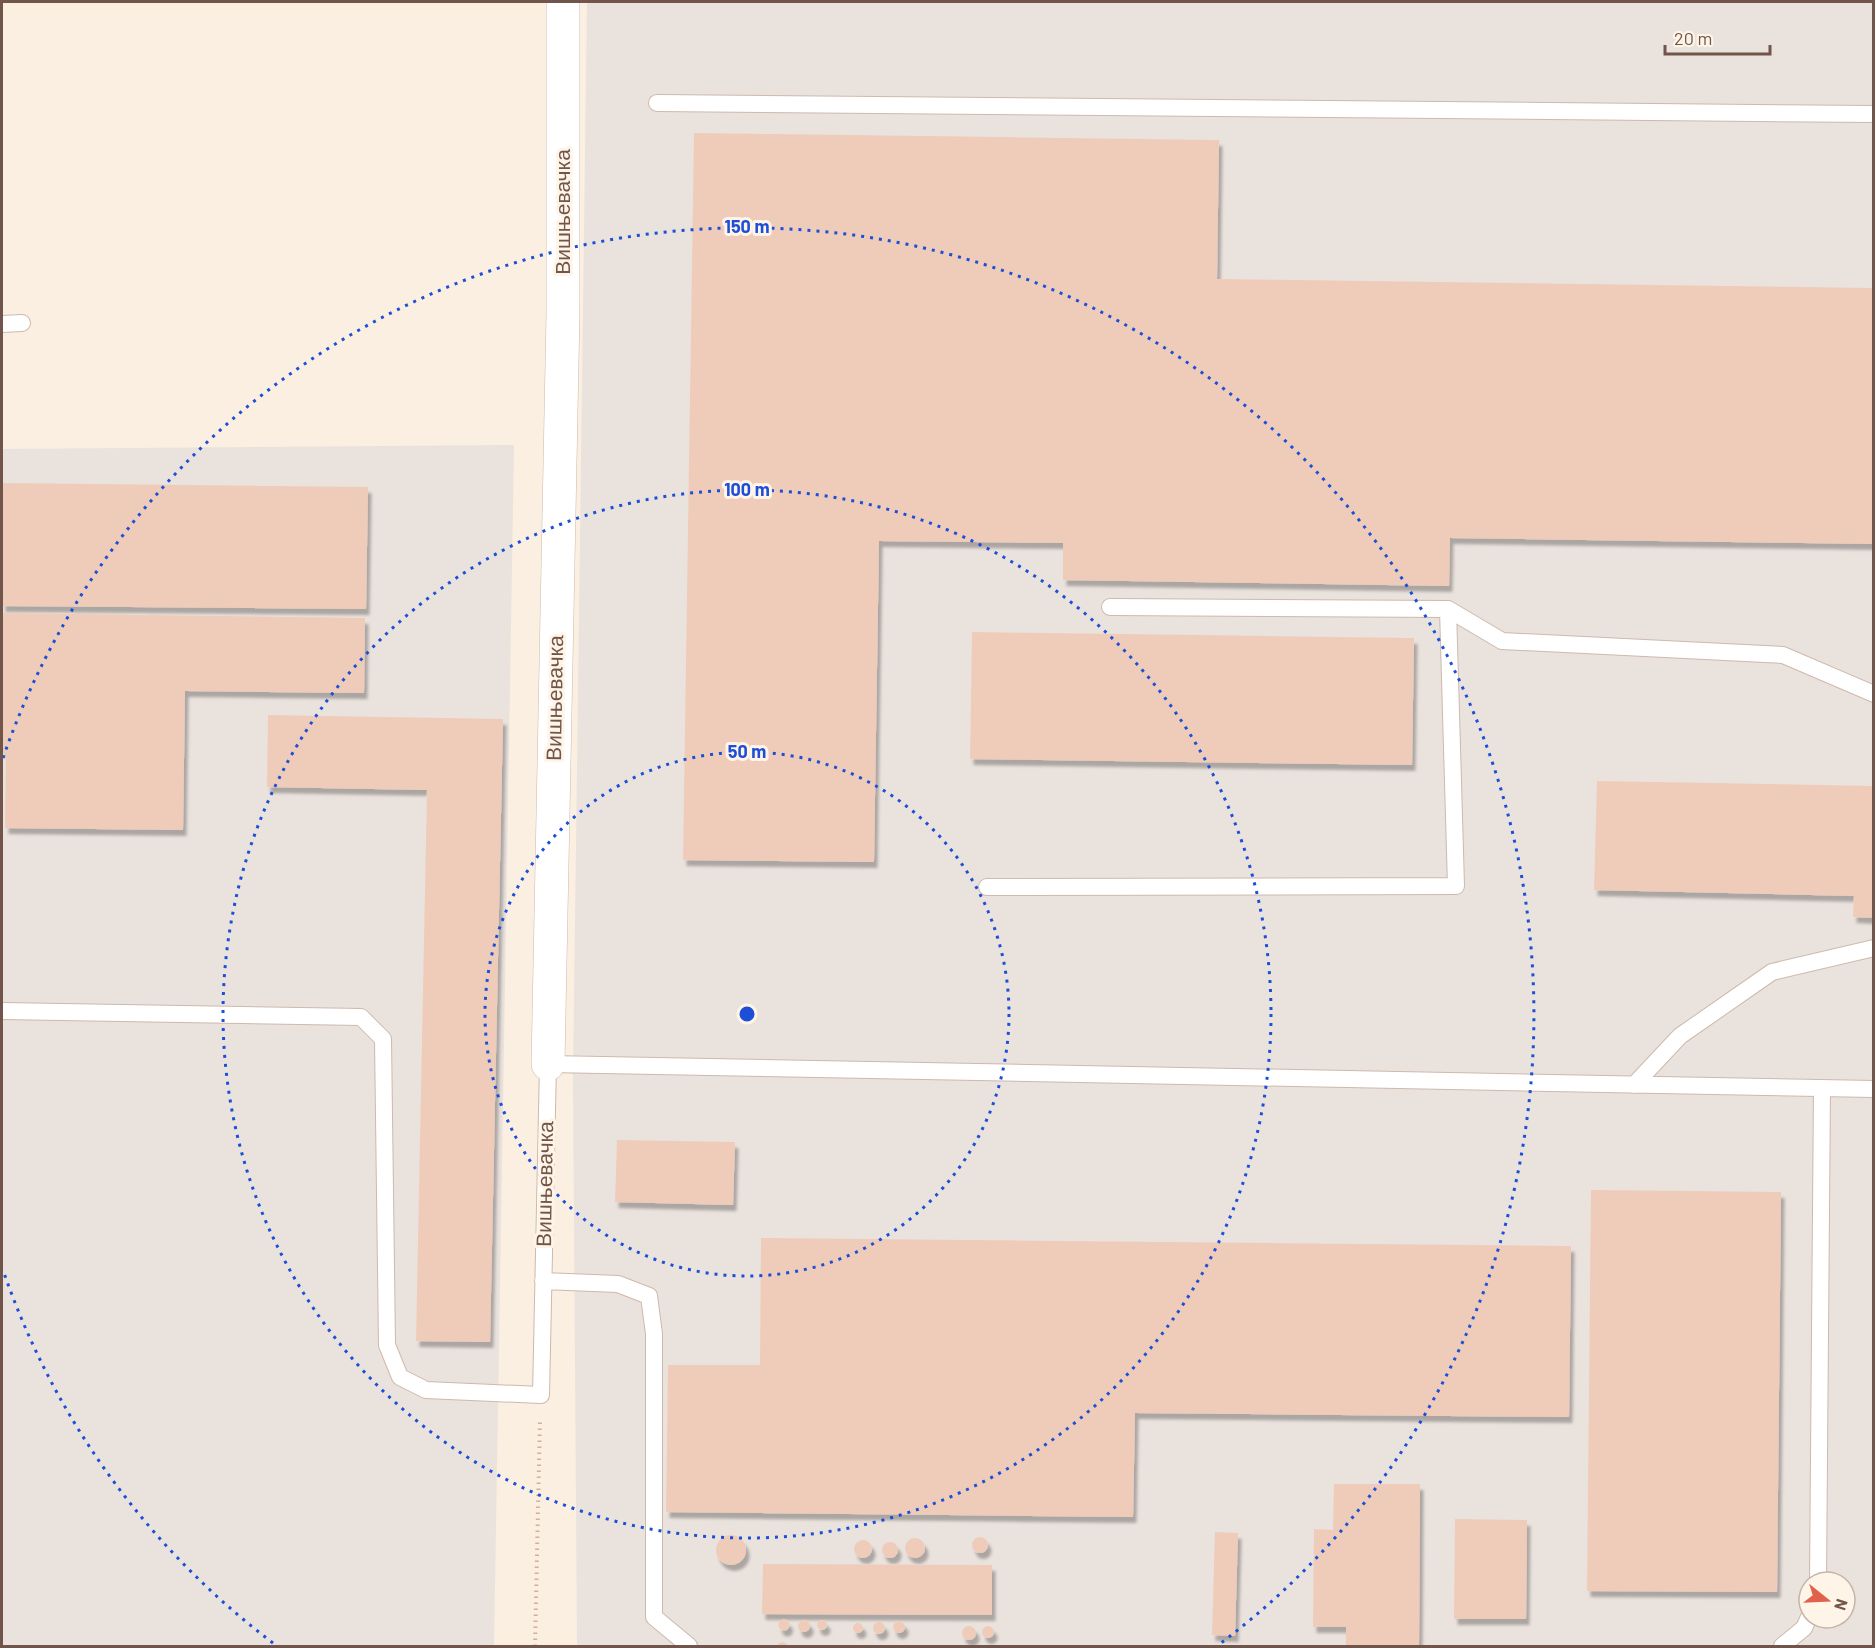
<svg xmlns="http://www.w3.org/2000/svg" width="1875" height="1648" font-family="Barlow,sans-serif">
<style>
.industrial{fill:#eae2dd;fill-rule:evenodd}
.building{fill:#efccba;filter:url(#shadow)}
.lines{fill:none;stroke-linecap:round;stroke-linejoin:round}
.service-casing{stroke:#ceb9ac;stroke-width:18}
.minor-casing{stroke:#ceb9ac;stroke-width:34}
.path{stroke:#d3af9e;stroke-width:4;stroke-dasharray:1.5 4.5;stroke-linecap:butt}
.service{stroke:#fff;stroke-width:16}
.minor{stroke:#fff;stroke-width:33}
.ring{fill:none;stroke:#1d4ed8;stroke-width:3;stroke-dasharray:3 6}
.labels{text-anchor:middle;stroke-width:6;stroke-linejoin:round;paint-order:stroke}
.street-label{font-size:21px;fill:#71554a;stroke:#fef4e7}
.centre{fill:#1d4ed8;stroke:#fef4e7;stroke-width:3}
.ring-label{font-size:18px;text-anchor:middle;font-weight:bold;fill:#1d4ed8;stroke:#fef4e7;stroke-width:6;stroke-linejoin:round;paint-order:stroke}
</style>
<defs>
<filter id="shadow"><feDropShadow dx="3.5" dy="6" stdDeviation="1.5" flood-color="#0004"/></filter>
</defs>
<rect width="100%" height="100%" fill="#fbefe2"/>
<path class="industrial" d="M587,2H1873V1646H577L573,1078ZM1809,1582H1845V1618H1809Z
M514,445L494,1646H2V449Z"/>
<path class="building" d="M694,133L1219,140L1217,279L1874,288V544L1450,538L1449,586L1063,580V543L879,541L874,862L683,860Z
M2,483L368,487L366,609L2,606Z
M2,613L365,618L364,693L185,691L183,830L5,828L6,753H2Z
M972,632L1414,638L1412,765L970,759Z
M268,715L503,719L490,1342L416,1341L427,790L267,787Z
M1597,781L1874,786V918L1853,917L1854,896L1594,890Z
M617,1140L735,1142L733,1205L615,1202Z
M1591,1190L1781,1192L1777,1592L1587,1591Z
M761,1238L1571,1246L1569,1417L1135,1413L1133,1517L666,1512L668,1365H760Z
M1334,1484H1420L1419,1646H1346V1627H1313L1314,1529L1333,1530Z
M1455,1519L1527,1520L1526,1619H1454Z
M1215,1532L1238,1533L1235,1636L1212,1635Z
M716 1550a15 15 0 1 1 30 0a15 15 0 1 1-30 0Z
M972 1545a8 8 0 1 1 16 0a8 8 0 1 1-16 0Z
M905 1548a10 10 0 1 1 20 0a10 10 0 1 1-20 0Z
M854 1549a9 9 0 1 1 18 0a9 9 0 1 1-18 0Z
M882 1550a8 8 0 1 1 16 0a8 8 0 1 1-16 0Z
M763,1564L992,1565V1615L762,1614Z
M778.5 1625a5.5 5.5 0 1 1 11 0a5.5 5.5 0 1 1-11 0Z
M817 1625a5 5 0 1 1 10 0a5 5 0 1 1-10 0Z
M798 1626a6 6 0 1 1 12 0a6 6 0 1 1-12 0Z
M893 1627a6 6 0 1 1 12 0a6 6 0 1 1-12 0Z
M873 1628a6 6 0 1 1 12 0a6 6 0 1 1-12 0Z
M853 1628a5 5 0 1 1 10 0a5 5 0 1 1-10 0Z
M982 1632a6 6 0 1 1 12 0a6 6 0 1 1-12 0Z
M962 1633a7 7 0 1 1 14 0a7 7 0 1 1-14 0Z
M784,1642L789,1646H777L779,1643Z"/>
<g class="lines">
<defs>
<path id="service" d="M657,103L1874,114
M2,324L22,323
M1110,607L1448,609L1502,641L1783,655L1874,694
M987,887L1456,886L1448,609
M2,1011L361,1017L383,1039L387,1345L400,1377L426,1390L541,1395L548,1064L1874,1089
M1634,1085L1680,1036L1772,972L1874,948
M543,1281L618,1284L649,1296L654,1334V1617L689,1646
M1818,1582L1822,1088
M1782,1646L1804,1628L1809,1617"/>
<path id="minor" d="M548,1064L563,313V2"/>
</defs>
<use href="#service" class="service-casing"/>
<use href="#minor" class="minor-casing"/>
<path class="path" d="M535,1646L540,1419"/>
<use href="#service" class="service"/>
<use href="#minor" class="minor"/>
</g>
<g class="ring">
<circle cx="747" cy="1014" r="262"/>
<circle cx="747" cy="1014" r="524"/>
<path d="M273 1643A787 787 0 0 1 3 1270M3 758A787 787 0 1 1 1221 1643"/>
</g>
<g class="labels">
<g class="street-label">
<text transform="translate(563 212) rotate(-90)" y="7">Вишњевачка</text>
<text transform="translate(555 698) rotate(-89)" y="7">Вишњевачка</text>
<text transform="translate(545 1184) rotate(-89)" y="7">Вишњевачка</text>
</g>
</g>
<circle cx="747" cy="1014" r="9" class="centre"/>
<g class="ring-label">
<text x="747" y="233">150 m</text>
<text x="747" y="496">100 m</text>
<text x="747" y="758">50 m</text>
</g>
<rect width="1875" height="1648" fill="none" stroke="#71554a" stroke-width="6"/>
<g transform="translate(1827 1600) rotate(108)"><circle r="28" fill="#fef4e7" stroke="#c6b4a8" stroke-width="1.5"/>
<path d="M0-4.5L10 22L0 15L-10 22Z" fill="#e0624b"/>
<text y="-9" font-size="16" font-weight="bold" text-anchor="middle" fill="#71554a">N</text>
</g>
<path d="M1665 45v9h105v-9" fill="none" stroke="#71554a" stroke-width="3"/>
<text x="1674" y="45" font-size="18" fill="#71554a" stroke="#fef4e7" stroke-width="4.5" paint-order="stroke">20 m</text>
</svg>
